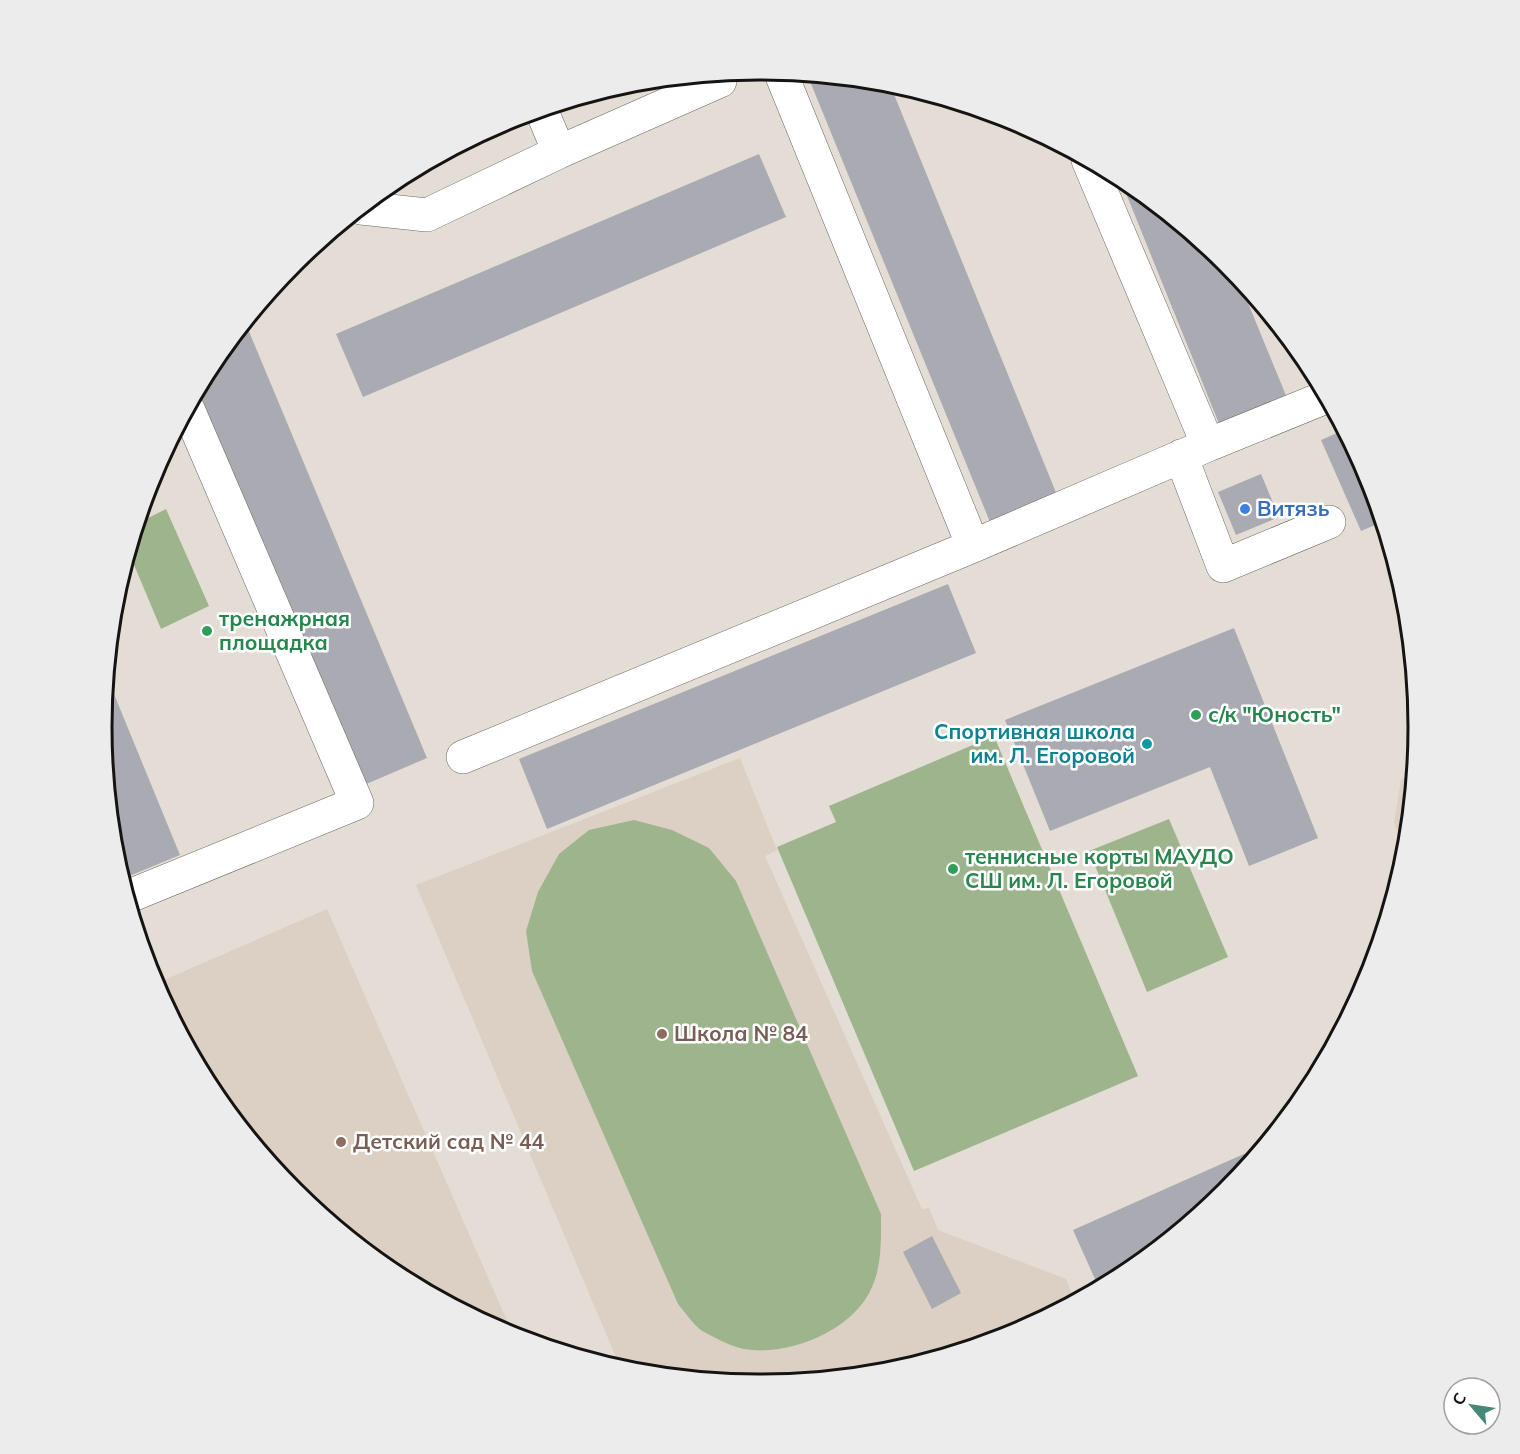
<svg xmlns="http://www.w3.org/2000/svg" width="1520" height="1454" font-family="Mulish,sans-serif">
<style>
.built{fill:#dbd0c3}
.green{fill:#9db48d}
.building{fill:#aaaab3}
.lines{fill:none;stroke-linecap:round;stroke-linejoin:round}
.minor-casing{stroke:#6c6660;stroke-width:34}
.minor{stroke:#fff;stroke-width:33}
.shop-dot{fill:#3f7fe0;stroke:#fff;stroke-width:2}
.leisure-dot{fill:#2e9e5b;stroke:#fff;stroke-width:2}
.culture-dot{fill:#0f9aa8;stroke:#fff;stroke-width:2}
.education-dot{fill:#8d6e63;stroke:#fff;stroke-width:2}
.labels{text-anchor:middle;stroke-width:5;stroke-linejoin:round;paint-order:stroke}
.shop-label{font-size:21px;font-weight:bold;fill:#366cbe;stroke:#fff;text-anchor:start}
.leisure-label{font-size:21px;font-weight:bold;fill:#27864d;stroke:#fff;text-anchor:start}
.culture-label{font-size:21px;font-weight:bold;fill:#0d838f;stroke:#fff;text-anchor:end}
.education-label{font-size:21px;font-weight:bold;fill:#785e54;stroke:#fff;text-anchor:start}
.rim{fill:none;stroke:#161412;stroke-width:3}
</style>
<rect width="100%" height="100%" fill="#e3ddd6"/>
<path class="built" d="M740,758L777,850L765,856L922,1209L929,1208L938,1230L1066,1279L1075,1301L1011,1335L888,1372L760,1385L631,1372L621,1369L416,885Z
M1413,774L1406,849L1394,823L1401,780Z
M327,909L514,1337L394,1274L294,1192L213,1092L155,984Z"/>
<path class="green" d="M166,509L209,606L161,629L129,553L138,523Z
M994,736L1138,1076L914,1171L777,847L836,822L829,806Z
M1169,819L1228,957L1147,992L1089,851Z
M634,820L672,830L709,848L736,881L881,1214C881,1238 882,1265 872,1287C854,1330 789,1357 744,1349C733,1347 717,1339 706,1333C695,1328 686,1313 678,1304L532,971L526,931L538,892L559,854L589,830Z"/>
<path class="building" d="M807,74L889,82L1057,495L990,522Z
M759,154L786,217L363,397L336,334Z
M1119,176L1126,180L1226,262L1237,276L1287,398L1220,426Z
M245,322L427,758L357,788L194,398L213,361Z
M1344,430L1368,476L1382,522L1361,531L1321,440Z
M1261,474L1279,517L1236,535L1218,492Z
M948,584L976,653L547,829L519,759Z
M1234,628L1318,838L1249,866L1210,767L1050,831L1005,720Z
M107,677L180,855L122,879L115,855L102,727Z
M1264,1145L1225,1193L1125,1274L1099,1288L1073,1230Z
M932,1236L961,1293L932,1309L903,1252Z
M1028,1323L1029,1326L1011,1335L988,1342L987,1341Z"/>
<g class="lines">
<defs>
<path id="minor" d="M780,71L973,546
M541,109L559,152
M1088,160L1208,445L1326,397
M361,208L427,215L559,152L720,81
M1181,456L1223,566L1329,522
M463,757L973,546L1208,445
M127,897L357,803L188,409"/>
</defs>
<use href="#minor" class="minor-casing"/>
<use href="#minor" class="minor"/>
</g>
<circle class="shop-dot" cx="1245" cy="509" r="6"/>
<g class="leisure-dot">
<circle cx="207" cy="631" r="6"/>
<circle cx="1196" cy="715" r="6"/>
<circle cx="953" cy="869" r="6"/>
</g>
<circle class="culture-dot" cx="1147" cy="744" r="6"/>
<g class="education-dot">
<circle cx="662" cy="1034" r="6"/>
<circle cx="341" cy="1142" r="6"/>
</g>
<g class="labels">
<g class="shop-label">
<text x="1257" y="516">Витязь</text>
</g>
<g class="leisure-label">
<text x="219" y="626">тренажрная<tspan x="219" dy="24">площадка</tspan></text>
<text x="1208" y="722">с/к "Юность"</text>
<text x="965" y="864">теннисные корты МАУДО<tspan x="965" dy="24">СШ им. Л. Егоровой</tspan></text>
</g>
<g class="culture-label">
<text x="1135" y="739">Спортивная школа<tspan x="1135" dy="24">им. Л. Егоровой</tspan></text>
</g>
<g class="education-label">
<text x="674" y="1041">Школа № 84</text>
<text x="353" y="1149">Детский сад № 44</text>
</g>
</g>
<path d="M0 0H1520V1454H0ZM759 80H761A647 647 0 0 1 1408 727V727A647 647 0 0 1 761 1374H759A647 647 0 0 1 112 727V727A647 647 0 0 1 759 80Z" fill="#ececec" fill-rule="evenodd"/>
<path class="rim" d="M759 80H761A647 647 0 0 1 1408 727V727A647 647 0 0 1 761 1374H759A647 647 0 0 1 112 727V727A647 647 0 0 1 759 80Z"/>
<g transform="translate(1472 1406) rotate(299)"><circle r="28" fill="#ffffff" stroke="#a2a1a0" stroke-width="1.5"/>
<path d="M0-4.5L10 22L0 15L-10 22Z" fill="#46897b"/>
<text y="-9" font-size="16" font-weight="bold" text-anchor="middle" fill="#161412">С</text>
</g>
</svg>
